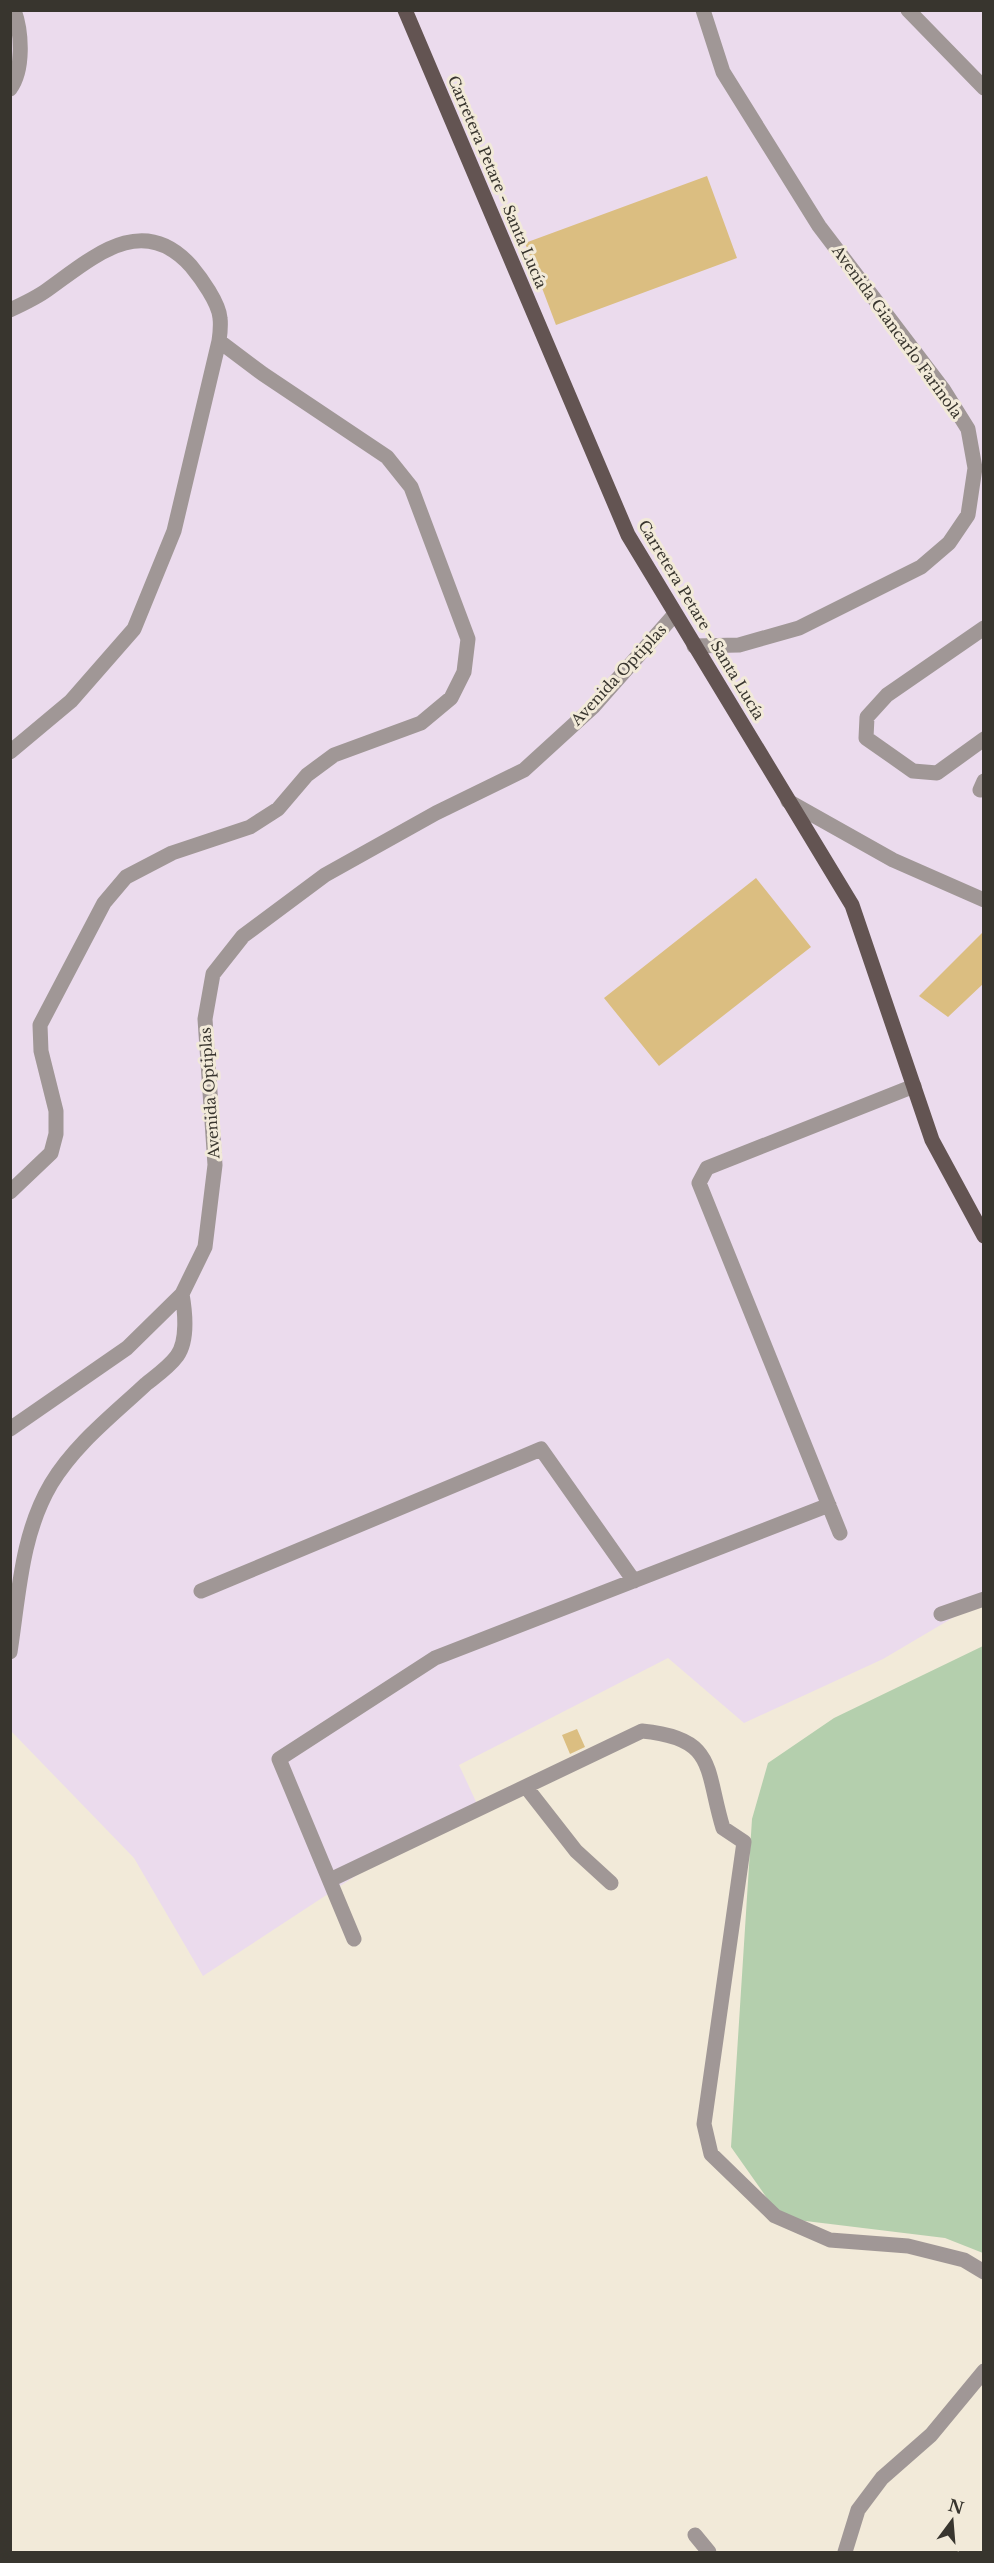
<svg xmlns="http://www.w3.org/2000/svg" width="994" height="2563" font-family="'Libre Baskerville',serif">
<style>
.industrial{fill:#ebdbed}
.green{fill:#b4cfad}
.building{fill:#dbbe81}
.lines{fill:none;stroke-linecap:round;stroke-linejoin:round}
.street{stroke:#a09796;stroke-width:15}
.primary{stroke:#635452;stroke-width:15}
.labels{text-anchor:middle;stroke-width:6;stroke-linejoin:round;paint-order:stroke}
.street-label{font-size:15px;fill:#38352e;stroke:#f2ead9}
</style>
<rect width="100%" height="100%" fill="#f2ead9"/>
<path class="industrial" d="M11,11H983V1600L883,1659L744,1723L668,1658L459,1765L478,1806L360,1873L203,1976L134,1858L11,1731Z"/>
<path class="green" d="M983,1646V2253L945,2238L781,2218L731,2147L752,1819L768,1763L834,1718Z"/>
<path class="building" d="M707,176L737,258L556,325L525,243Z
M756,878L811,947L659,1066L604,998Z
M984,931V983L948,1017L919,996Z
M577,1729L585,1747L570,1754L562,1735Z"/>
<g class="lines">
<path class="street" d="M908,10L984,88
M10,89C24,70 22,32 14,10
M10,310C23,304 36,298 47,290C92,258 142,211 191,266C201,278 219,303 220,318C221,326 220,334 219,341L174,531L134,629L71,701L10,752
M984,628L887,695L867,717L866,738L913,771L937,773L984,739
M694,646L739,645L799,628L921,567L949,543L968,515L975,468L968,429L943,389L819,226L723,72L703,10
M980,790L984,781
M788,801L893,860L984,900
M10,1192L51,1153L56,1134V1111L41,1051L40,1025L104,903L126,877L172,853L250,827L278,809L307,775L334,755L421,723L451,698L464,672L468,639L411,487L387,457L263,374L219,341
M10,1429L127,1348L182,1294L205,1247L215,1165L205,1019L213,974L243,936L325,875L436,813L524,770L593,707L675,614
M840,1533L699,1183L707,1168L914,1086
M201,1591L541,1449L634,1581
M941,1614L984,1599
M10,1652C19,1594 21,1535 51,1484C75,1444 113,1415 146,1384C156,1376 169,1367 177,1356C188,1341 185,1311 182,1294
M526,1787L576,1851L611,1883
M330,1880L642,1731C717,1738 705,1769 723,1828L744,1842L704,2124L711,2154L775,2216L830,2240L908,2246L964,2260L984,2272
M354,1939L279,1759L435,1658L829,1505
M695,2535L709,2552
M845,2552L858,2510L882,2478L931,2435L984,2371"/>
<path class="primary" d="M405,10L628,535L852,905L932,1140L984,1236"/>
</g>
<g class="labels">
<g class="street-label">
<text transform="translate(497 182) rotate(67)" y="5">Carretera Petare - Santa Lucía</text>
<text transform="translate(897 332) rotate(54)" y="5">Avenida Giancarlo Farinola</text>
<text transform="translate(701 620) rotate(59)" y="5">Carretera Petare - Santa Lucía</text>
<text transform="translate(619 675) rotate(-47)" y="5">Avenida Optiplas</text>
<text transform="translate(210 1093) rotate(-94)" y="5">Avenida Optiplas</text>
</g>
</g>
<rect width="994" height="2563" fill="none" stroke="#38352e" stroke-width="24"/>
<g transform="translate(952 2521) rotate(16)" stroke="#f2ead9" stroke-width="4.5" paint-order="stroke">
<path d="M0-4.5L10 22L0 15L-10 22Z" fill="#38352e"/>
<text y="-9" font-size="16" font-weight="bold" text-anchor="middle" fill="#38352e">N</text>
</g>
</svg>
